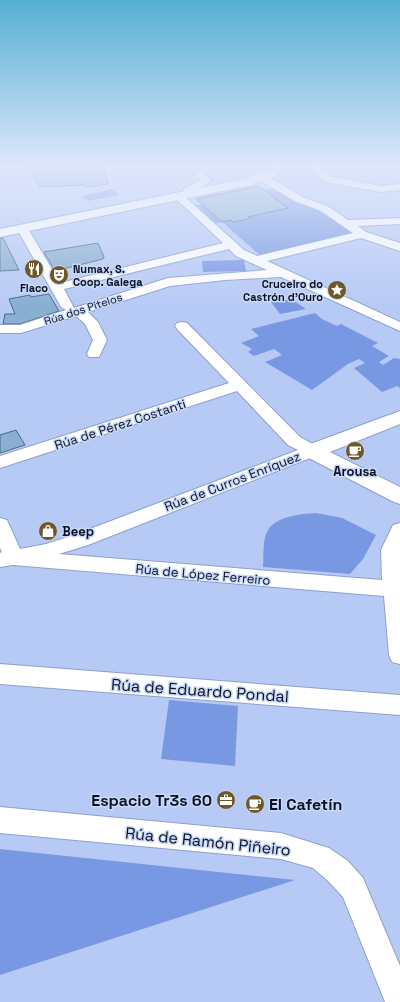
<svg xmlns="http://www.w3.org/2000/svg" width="400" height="1002" font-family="'Space Grotesk',sans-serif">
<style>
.green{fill:#7998e3}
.building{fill:#8aafd1;stroke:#456887}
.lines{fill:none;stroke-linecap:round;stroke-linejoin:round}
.minor-casing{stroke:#8ea0c9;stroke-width:2}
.tertiary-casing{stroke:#8ea0c9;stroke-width:2}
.minor{fill:#fff;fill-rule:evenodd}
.tertiary{fill:#fff;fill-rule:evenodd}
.labels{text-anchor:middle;stroke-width:3;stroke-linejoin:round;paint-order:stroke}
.far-poi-label{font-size:11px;font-weight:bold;fill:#0c1221;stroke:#c8d8fb;text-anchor:start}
.far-street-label{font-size:11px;fill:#0c1221;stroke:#c8d8fb}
.street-label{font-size:13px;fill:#0c1221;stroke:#c8d8fb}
.poi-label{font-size:13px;font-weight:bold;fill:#0c1221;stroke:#c8d8fb}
.near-street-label{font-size:16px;fill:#0c1221;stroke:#c8d8fb}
.near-poi-label{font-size:16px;font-weight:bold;fill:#0c1221;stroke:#c8d8fb;text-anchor:end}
</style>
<rect width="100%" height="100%" fill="#b7caf6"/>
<path class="green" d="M277,188L327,212L358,233L261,256L222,222L214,224L193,205H203L222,222L231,220L233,222L251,220L248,217L287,208L264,190Z
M113,189L119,195L88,201L82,196Z
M244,260L246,271L203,272L202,261Z
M291,299L306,309L280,314L271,302Z
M315,313L322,319L337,326L341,324L378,343L372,346L389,356L379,362L383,365L394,358L400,359V388L397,386L382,392L354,368L365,363L359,359L348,364L312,390L265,362L282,355L274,349L254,356L248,352L252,349L241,343L259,336L251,329Z
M316,513L342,518L376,535L363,559L350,574L263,567C264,556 262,540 268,530C277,516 301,514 316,513Z
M169,700L238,706L235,766L161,759Z
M0,849L295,880L0,975Z"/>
<path class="building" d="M28,165H93L104,168L108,184L87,187L84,185L39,187Z
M259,186L288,208L248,217L250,219L233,222L231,220L222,222L196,199Z
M0,238H3L19,270L0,271Z
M98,243L104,257L103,259L55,271L44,252Z
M49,294L59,311L20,324H3L5,314H15L9,299L30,295L31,297Z
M16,430L25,445L0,453V435Z"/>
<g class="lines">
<defs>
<path id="minor" d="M310,165H321L332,177L381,186L400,184V190L381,192L325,182Z
M200,171L204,172L211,181L190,196L185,197L244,250L257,256L353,233L321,211L295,201L257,179L256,177L257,175H265L303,197L329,207L348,220L400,218V224L358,226L366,232L400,243V251L361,238L267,261L400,322V331L281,277L225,280L170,286L88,312L98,322L107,340L99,357H89L87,354L93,340L85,324L76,316L21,333H0V325H20L66,310L61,307L17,229L19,227H27L60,283L223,243L173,196L174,194H181L184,189L200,180L195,174ZM229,249L236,256L267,270L168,278L74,308L64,289Z
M182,322L187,323L300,437L318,447L320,451L318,455L88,545L59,554L382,580L381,550L393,525L400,523V664L392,662L389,655L384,596L13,565L0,567V553L2,552L0,548V518L7,520L20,549L46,544L74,535L298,450L288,445L237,391L0,468V456L229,383L177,329L175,326L177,323Z
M0,664L400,695V715L0,684Z
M0,807L281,833L329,848L348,861L363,878L400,966V1002H385L343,897L328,881L313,868L281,859L0,833Z"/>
<path id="tertiary" d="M274,165H289L275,176L251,185L0,237V229L244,179L267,170Z
M400,411V424L330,452L400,487V504L392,501L305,456L302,451L305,446Z"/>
</defs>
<use href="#minor" class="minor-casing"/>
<use href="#tertiary" class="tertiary-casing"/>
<use href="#minor" class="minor"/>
<use href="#tertiary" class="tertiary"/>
</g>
<linearGradient id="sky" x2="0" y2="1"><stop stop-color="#55afd4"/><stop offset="0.54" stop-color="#dfe7fb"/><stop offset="1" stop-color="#dfe7fb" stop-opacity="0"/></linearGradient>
<rect width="400" height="306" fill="url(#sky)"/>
<defs>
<symbol id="restaurant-disc" viewBox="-11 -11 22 22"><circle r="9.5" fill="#6d5827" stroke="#c8d8fb"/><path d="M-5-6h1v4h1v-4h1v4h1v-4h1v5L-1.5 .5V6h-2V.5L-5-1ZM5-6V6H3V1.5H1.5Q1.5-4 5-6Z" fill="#fff"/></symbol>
<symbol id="theatre-disc" viewBox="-11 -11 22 22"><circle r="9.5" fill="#6d5827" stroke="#c8d8fb"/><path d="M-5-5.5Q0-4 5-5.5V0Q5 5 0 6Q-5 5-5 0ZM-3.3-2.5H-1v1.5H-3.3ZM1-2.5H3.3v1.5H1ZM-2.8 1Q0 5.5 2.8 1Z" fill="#fff"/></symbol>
<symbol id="sight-disc" viewBox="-11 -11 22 22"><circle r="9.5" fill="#6d5827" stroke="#c8d8fb"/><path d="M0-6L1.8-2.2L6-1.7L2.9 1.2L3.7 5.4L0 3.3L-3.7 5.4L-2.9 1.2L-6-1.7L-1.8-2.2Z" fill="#fff"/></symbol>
<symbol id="cafe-disc" viewBox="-11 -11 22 22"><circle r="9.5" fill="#6d5827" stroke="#c8d8fb"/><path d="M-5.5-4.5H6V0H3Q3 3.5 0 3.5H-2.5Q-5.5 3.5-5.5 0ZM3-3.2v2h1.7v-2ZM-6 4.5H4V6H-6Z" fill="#fff"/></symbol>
<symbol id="shop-disc" viewBox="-11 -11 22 22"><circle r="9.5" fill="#6d5827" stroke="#c8d8fb"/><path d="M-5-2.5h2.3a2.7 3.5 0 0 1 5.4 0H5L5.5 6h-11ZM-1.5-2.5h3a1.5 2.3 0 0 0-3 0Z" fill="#fff"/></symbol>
<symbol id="office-disc" viewBox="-11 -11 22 22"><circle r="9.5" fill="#6d5827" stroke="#c8d8fb"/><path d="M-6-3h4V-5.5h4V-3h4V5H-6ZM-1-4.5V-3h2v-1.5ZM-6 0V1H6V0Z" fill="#fff"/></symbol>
</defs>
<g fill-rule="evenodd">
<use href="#restaurant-disc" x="23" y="258" width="22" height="22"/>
<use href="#theatre-disc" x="48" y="264" width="22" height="22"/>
<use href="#sight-disc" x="326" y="279" width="22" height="22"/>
<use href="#cafe-disc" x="344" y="440" width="22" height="22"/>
<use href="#shop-disc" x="37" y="520" width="22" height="22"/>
<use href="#office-disc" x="215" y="789" width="22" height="22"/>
<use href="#cafe-disc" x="244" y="793" width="22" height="22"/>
</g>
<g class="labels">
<g class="far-poi-label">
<text x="73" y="273">Numax, S.<tspan x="73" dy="13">Coop. Galega</tspan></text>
<text x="323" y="288" text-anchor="end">Cruceiro do<tspan x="323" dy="13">Castrón d'Ouro</tspan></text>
<text x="34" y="292" text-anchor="middle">Flaco</text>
</g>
<g class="far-street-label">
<text transform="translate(83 309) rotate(-18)" y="4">Rúa dos Pitelos</text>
</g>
<g class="street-label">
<text transform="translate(120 424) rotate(-18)" y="5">Rúa de Pérez Costanti</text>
<text transform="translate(232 481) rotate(-21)" y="5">Rúa de Curros Enríquez</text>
<text transform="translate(203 574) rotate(5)" y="5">Rúa de López Ferreiro</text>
</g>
<g class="poi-label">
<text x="355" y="476">Arousa</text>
<text x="62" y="536" text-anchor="start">Beep</text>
</g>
<g class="near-street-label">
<text transform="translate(200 690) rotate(4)" y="6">Rúa de Eduardo Pondal</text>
<text transform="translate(208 841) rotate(6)" y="6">Rúa de Ramón Piñeiro</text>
</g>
<g class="near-poi-label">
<text x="212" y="806">Espacio Tr3s 60</text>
<text x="269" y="810" text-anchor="start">El Cafetín</text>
</g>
</g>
</svg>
